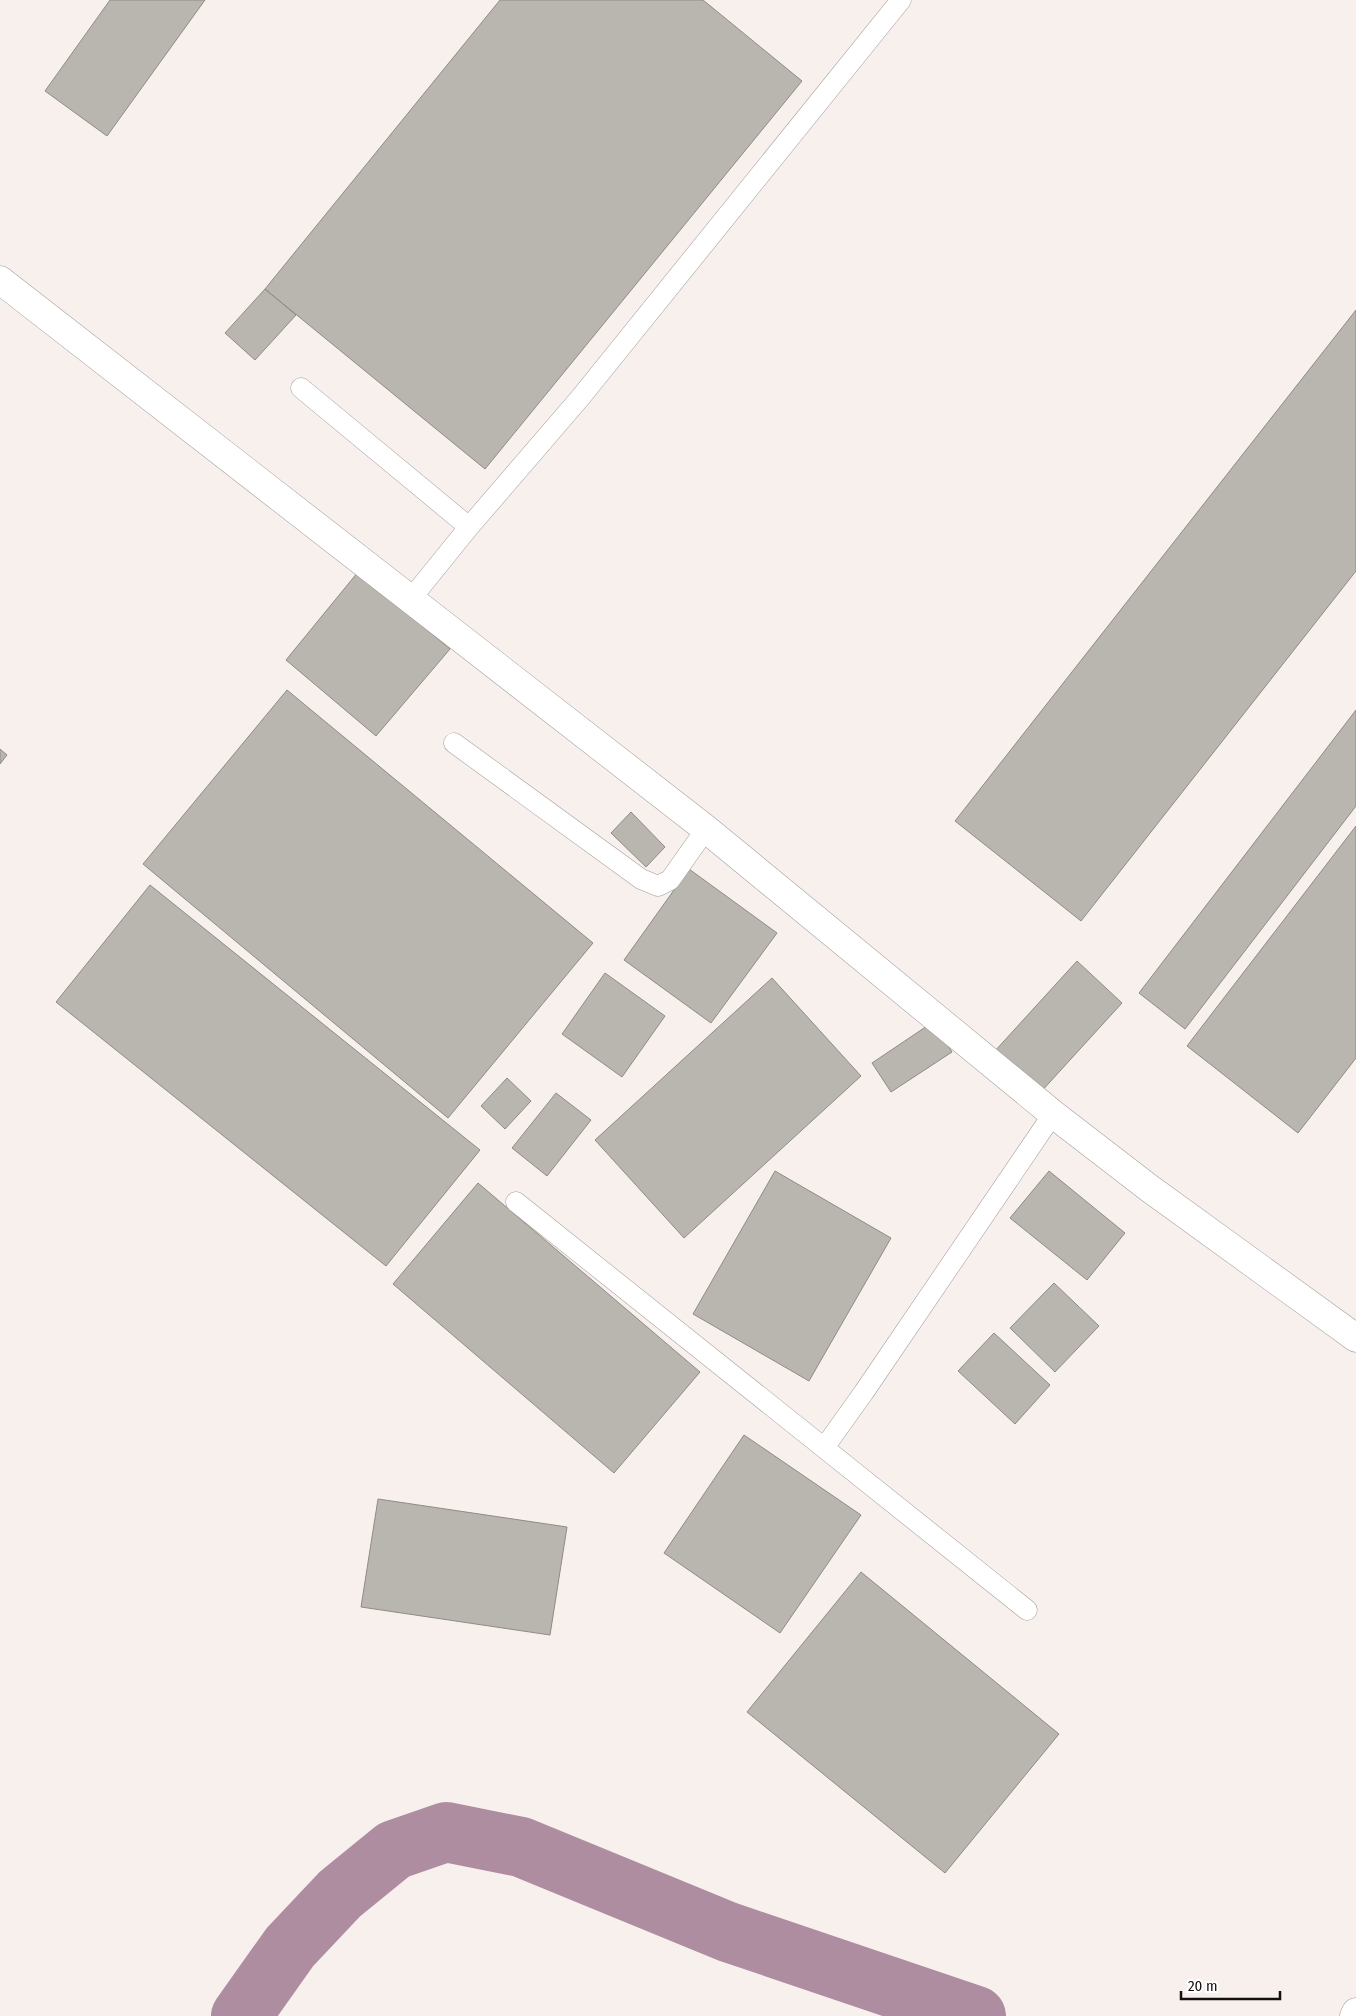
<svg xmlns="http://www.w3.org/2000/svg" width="1356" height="2016" font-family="'Fira Sans Condensed',sans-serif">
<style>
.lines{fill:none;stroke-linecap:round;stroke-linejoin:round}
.river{stroke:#ae8da1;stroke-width:60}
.building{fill:#b9b5af;stroke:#8f8b85}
.lane-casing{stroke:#a49d9a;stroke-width:21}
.street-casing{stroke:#a49d9a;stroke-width:29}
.lane{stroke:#fff;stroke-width:20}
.street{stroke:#fff;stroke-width:28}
</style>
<rect width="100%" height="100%" fill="#f8f0ed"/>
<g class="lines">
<path class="river" d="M241,2016L290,1947L340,1894L394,1850L446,1832L521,1847L728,1932L976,2016"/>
</g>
<path class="building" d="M110,0H205L107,136L45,91Z
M500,0H703L802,81L485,469L265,289Z
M265,289L296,315L255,360L225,333Z
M1356,310V571L1081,921L955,821Z
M358,572L450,649L376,736L286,660Z
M287,690L593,943L448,1118L143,864Z
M1356,710V806L1185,1029L1139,993Z
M0,749L7,755L0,764Z
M631,812L665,847L646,867L611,833Z
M1356,826V1058L1298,1133L1187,1046Z
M689,869L777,933L711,1023L624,960Z
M150,885L480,1150L386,1266L56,1002Z
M1077,961L1122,1003L1039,1094L994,1052Z
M605,973L665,1016L622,1077L562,1034Z
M772,978L861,1076L684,1238L595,1140Z
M933,1022L952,1052L891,1092L872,1063Z
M507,1078L531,1101L505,1129L481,1106Z
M556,1093L591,1120L547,1176L512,1148Z
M775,1171L891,1238L809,1381L693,1314Z
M1049,1171L1125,1233L1087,1280L1010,1218Z
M478,1183L700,1372L614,1473L393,1284Z
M1054,1283L1099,1326L1055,1372L1010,1328Z
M994,1333L1050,1385L1015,1424L958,1371Z
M744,1435L861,1515L780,1633L664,1553Z
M378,1499L567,1527L550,1635L361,1607Z
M861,1572L1059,1734L945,1873L747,1712Z"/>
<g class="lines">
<defs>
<path id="lane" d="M301,388L469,527
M410,600L469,527L580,398L901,0
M454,743L641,879L658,886L670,880L706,829
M516,1202L1027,1610
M824,1448L864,1392L1053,1114"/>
<path id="street" d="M0,280L706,829L1053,1114L1149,1188L1356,1338
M1354,2016L1356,2012"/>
</defs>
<use href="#lane" class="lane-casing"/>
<use href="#street" class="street-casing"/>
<use href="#lane" class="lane"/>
<use href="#street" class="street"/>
</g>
<path d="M1181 1991v8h99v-8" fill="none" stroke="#12100f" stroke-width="2.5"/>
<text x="1188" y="1991" font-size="15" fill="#12100f" stroke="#ffffff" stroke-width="4" paint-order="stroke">20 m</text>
</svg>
